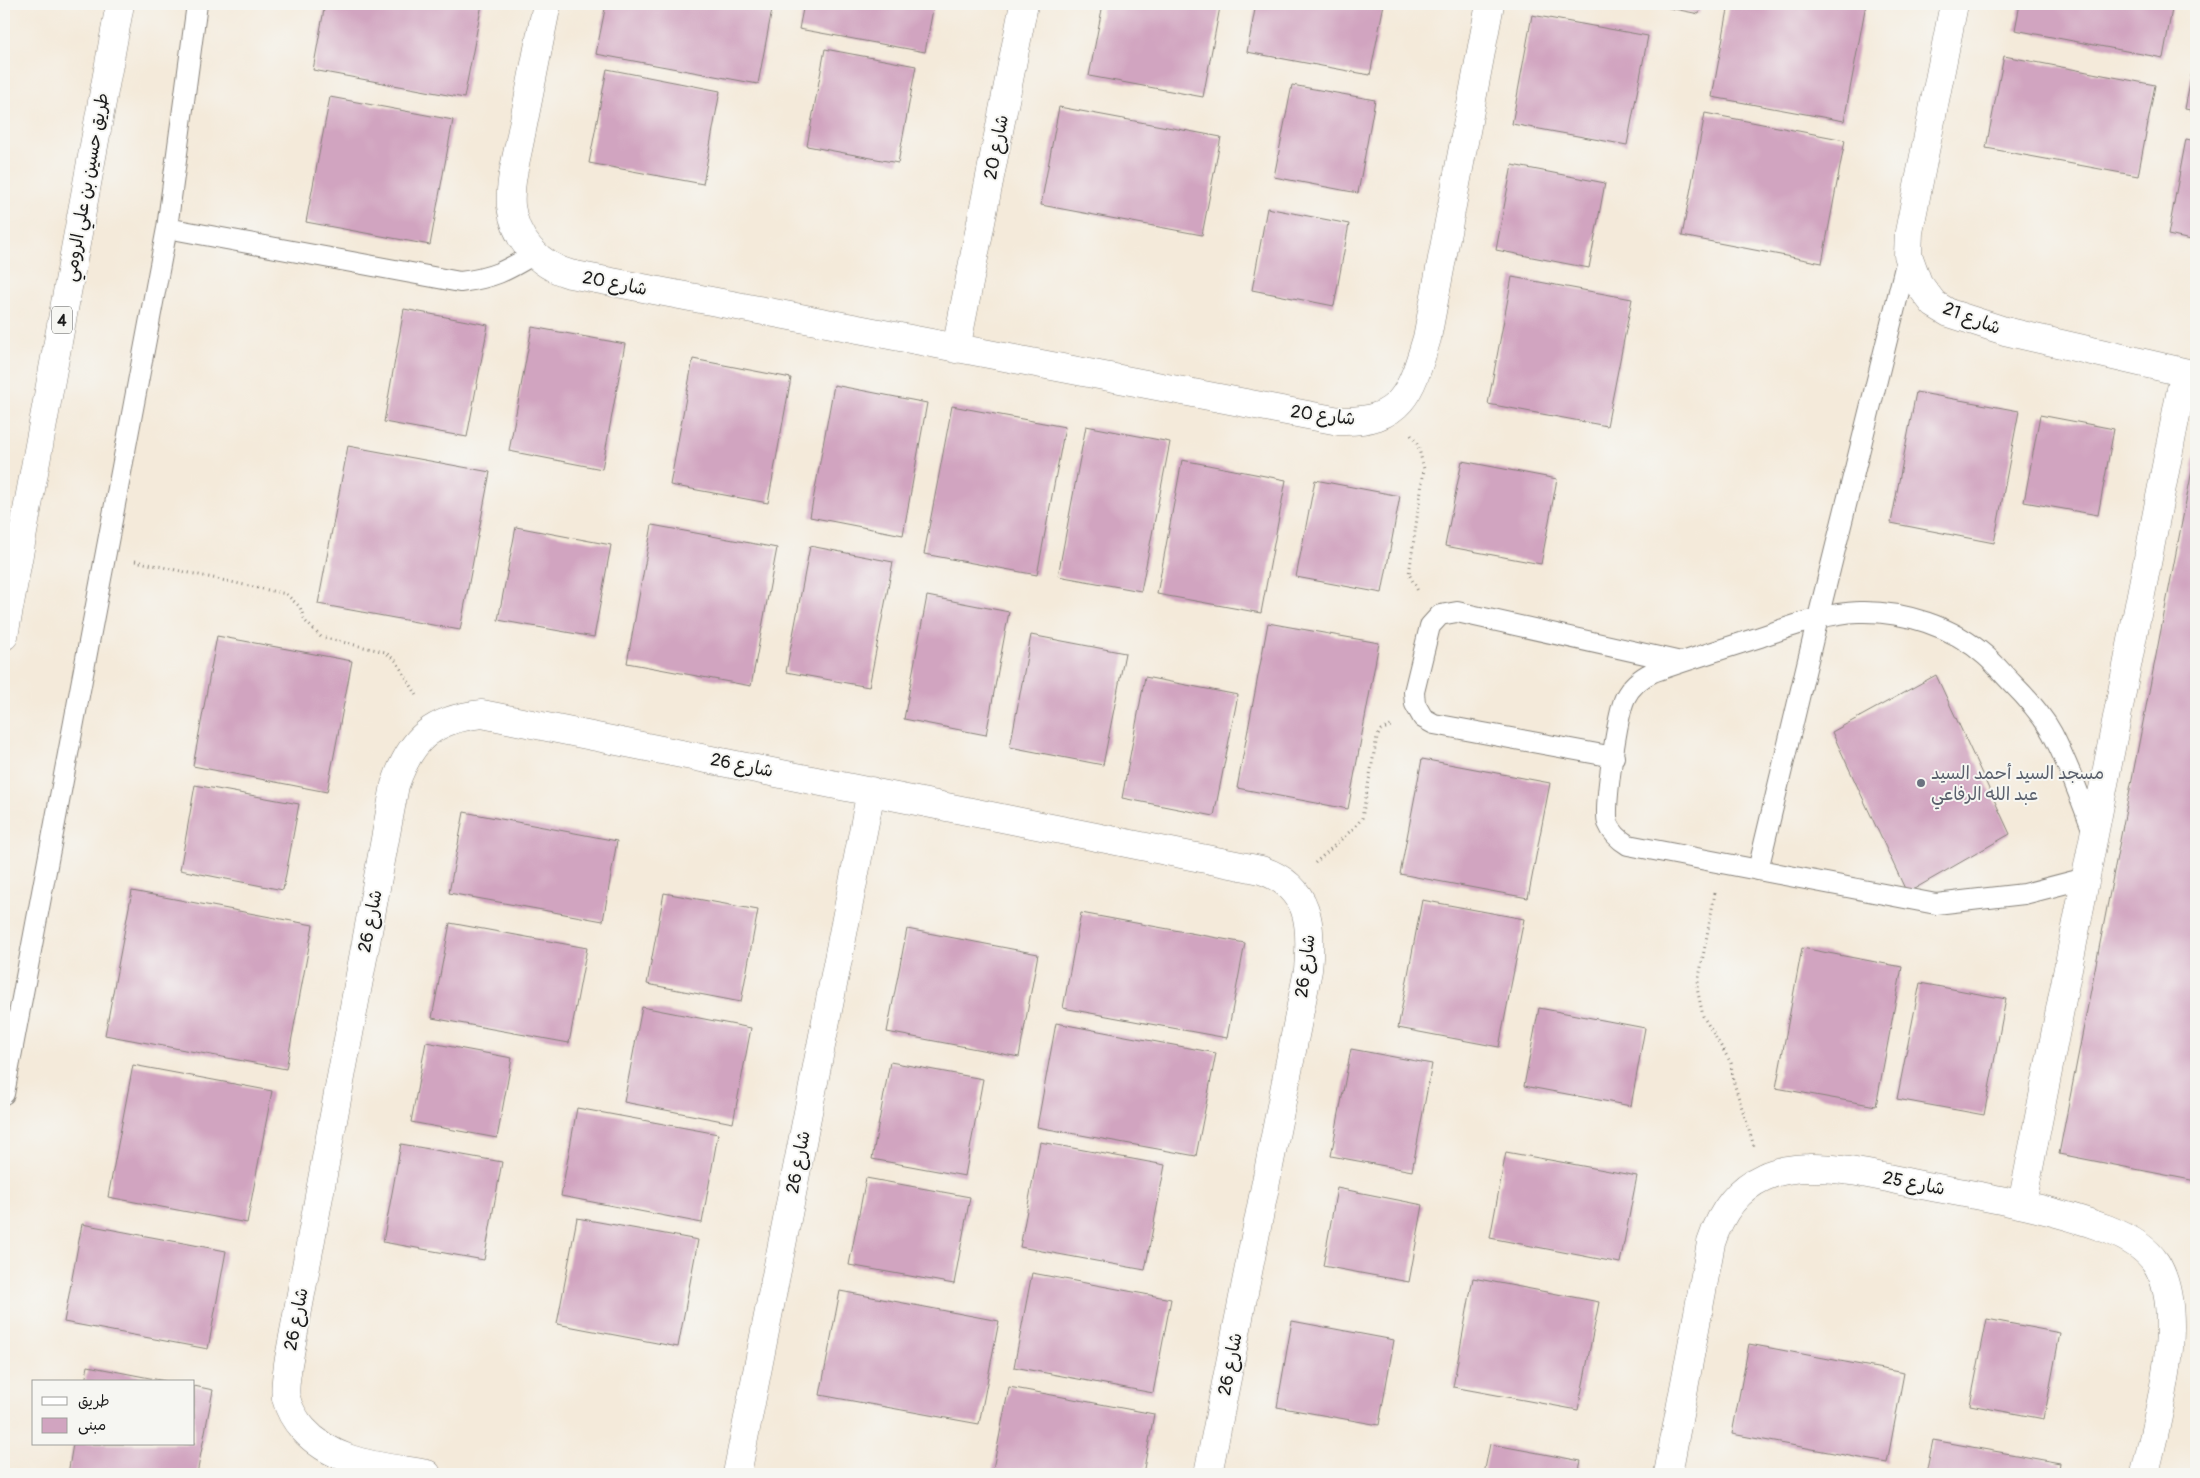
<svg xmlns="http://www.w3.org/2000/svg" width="2200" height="1478" font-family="Pangolin,'Playpen Sans Arabic',sans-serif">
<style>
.building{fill:#d1a4c0}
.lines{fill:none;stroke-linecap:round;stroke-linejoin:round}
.lane-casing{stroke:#88837b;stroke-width:22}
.street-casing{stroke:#88837b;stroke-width:29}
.highway-casing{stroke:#88837b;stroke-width:29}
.path{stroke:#88837b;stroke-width:3;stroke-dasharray:1 4;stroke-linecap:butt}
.lane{stroke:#fff;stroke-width:20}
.street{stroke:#fff;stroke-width:28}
.highway{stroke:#fff;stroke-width:28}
.worship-dot{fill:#6b7280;stroke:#f6f6f2;stroke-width:2}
.labels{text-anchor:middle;stroke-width:4;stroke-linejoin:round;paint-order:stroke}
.shield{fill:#f6f6f2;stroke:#5d5d5c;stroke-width:1}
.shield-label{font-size:16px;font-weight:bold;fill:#1c1c1c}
.street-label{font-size:18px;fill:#1c1c1c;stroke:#f6f6f2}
.worship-label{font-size:18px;fill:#5b616d;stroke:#f6f6f2;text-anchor:start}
</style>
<rect width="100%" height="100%" fill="#f6f6f2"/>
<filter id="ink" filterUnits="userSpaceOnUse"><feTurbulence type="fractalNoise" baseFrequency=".02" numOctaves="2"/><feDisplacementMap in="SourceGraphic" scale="10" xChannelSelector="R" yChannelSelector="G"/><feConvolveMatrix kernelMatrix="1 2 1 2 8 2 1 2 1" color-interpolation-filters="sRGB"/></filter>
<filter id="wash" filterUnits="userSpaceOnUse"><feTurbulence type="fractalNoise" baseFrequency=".0096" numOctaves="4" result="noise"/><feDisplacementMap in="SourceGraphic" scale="20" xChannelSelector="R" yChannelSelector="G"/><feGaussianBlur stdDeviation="1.12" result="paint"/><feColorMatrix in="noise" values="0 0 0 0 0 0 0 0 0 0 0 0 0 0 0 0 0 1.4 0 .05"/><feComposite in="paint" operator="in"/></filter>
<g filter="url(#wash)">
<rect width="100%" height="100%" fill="#f4eada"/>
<g id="blocks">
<path class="building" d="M325,4H482L464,98L313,70Z
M606,4H773L758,84L596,54Z
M804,4H934L925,52L799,29Z
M1103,4H1204L1220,7L1203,97L1089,76Z
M1256,4H1384L1370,75L1247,52Z
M1650,4H1701L1699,14Z
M1729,4H1866L1844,121L1712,97Z
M2020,4H2173L2163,58L2015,30Z
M1532,15L1648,36L1627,145L1512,124Z
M825,49L916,66L898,163L807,146Z
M2195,55H2196V111L2185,109Z
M2004,56L2155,85L2138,176L1986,148Z
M607,69L720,91L703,184L589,163Z
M1292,85L1375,100L1358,193L1274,177Z
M330,97L453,120L430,245L306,222Z
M1059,107L1221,137L1202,235L1041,205Z
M1705,113L1845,140L1822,263L1682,236Z
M2186,139L2196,141V241L2168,235Z
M1512,165L1605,183L1589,268L1496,250Z
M1267,208L1349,224L1334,306L1252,290Z
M1512,277L1632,299L1607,426L1488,404Z
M404,309L488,325L467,437L384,422Z
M532,327L625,344L602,469L509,451Z
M693,359L791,378L768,503L670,485Z
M834,385L927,403L903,535L810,517Z
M1916,392L2019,411L1994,543L1891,523Z
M952,406L1065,427L1037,575L924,554Z
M2040,415L2114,429L2098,515L2024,502Z
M1086,426L1170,442L1141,591L1058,576Z
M348,446L490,472L460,630L318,604Z
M2195,455L2196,456V1181L2059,1154Z
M1182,460L1286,480L1261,613L1157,594Z
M1462,461L1557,479L1541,564L1445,546Z
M1315,480L1400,496L1382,593L1296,577Z
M652,525L777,548L751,686L627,663Z
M516,527L611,545L594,637L498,620Z
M810,546L893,562L869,687L786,672Z
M927,596L1009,612L986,735L904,719Z
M1268,623L1379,643L1348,809L1237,788Z
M1031,635L1125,653L1103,765L1010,747Z
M217,636L352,661L327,792L193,766Z
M1936,675L2010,834L1907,893L1832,732Z
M1145,677L1238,695L1214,816L1122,798Z
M1422,759L1550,783L1528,898L1400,874Z
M195,785L299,804L283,890L180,870Z
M464,812L617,841L603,921L449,893Z
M132,891L313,925L286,1069L105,1035Z
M664,893L758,910L741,1002L647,984Z
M1422,900L1524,919L1499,1047L1398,1028Z
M1081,913L1245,943L1227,1038L1063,1008Z
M450,923L587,948L569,1043L432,1018Z
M907,929L1038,954L1019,1057L887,1032Z
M1802,948L1902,967L1876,1106L1776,1088Z
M1920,983L2006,999L1984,1115L1897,1099Z
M642,1007L751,1028L733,1123L624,1102Z
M1539,1008L1645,1028L1631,1106L1524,1086Z
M1056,1023L1216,1053L1196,1156L1037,1127Z
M426,1042L512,1058L497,1138L411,1122Z
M1351,1049L1432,1064L1412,1171L1331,1156Z
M890,1062L983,1079L965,1176L872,1159Z
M133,1065L272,1091L247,1223L108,1197Z
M577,1108L718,1134L702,1223L561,1196Z
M1040,1142L1165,1165L1145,1270L1020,1247Z
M401,1144L502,1162L484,1260L383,1242Z
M1506,1152L1637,1176L1620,1263L1490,1238Z
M866,1178L970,1197L954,1284L849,1265Z
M1337,1188L1423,1205L1409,1282L1323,1266Z
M577,1218L698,1240L678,1347L557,1324Z
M82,1224L226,1251L208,1349L64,1322Z
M1032,1273L1171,1299L1153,1393L1014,1367Z
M1473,1278L1599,1302L1578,1410L1453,1387Z
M840,1291L999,1321L979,1424L820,1395Z
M1987,1319L2060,1333L2044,1419L1970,1405Z
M1292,1321L1394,1340L1379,1425L1277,1407Z
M1749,1344L1904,1373L1887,1463L1732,1434Z
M88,1366L165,1381V1382H85Z
M194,1386L213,1390L197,1474H68L73,1444H194Z
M1009,1387L1154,1414L1143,1474H992Z
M1933,1440L2060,1463L2058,1474H1926Z
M1490,1444L1581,1461L1578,1474H1484Z"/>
</g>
</g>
<g filter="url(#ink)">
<use href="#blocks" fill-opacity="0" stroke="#88837b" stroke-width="1"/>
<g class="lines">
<defs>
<path id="lane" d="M167,228L460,282C493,278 506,271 534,254
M1614,757L1445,726L1434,724L1423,718L1415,704L1414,692L1430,626L1440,615L1457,612L1681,662
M1758,870L1818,618L1908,255
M2086,878L2024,894L1936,904L1628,845C1618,839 1612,833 1608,823C1603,808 1618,713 1625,698C1631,686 1640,678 1653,672C1687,660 1722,649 1757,638C1790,627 1824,613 1859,612C1904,611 1952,626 1986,656C1995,664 2003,674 2012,683C2026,697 2042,715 2052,733C2069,765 2081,800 2094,834
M4,1094L167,228L197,4"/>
<path id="street" d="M547,4C538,47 530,91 521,135C517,157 509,183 511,206C515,239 538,265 570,274L1339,421C1402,423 1411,392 1427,338L1490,4
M1954,4L1909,232L1908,255L1918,283L1934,304L1949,313L2005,331L2196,375
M956,349L1024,4
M2022,1204L2184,374
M427,1474C382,1466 335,1465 303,1429C295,1420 289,1410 286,1398C284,1387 287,1375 288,1364L395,785C411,738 433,719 482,714L1261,870C1311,887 1312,925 1308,970L1208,1474
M737,1474L871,791
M1668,1474L1711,1243C1720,1215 1735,1190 1764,1177C1776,1171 1794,1168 1808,1168C1844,1167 1881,1177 1916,1184C1980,1196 2045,1206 2107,1229C2125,1236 2145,1246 2156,1263C2188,1314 2157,1419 2145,1474"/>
<path id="highway" d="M4,636L120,4"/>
</defs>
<use href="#lane" class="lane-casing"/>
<use href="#street" class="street-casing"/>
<use href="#highway" class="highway-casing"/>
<path class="path" d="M1411,435L1418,445L1424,469L1409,574L1419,593
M135,561L286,594L300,607L305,621L321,637L385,652L396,661L418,697
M1315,863L1355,827L1362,818L1377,737L1381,730L1393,725
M1715,893L1697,988L1703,1016L1731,1063L1733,1080L1754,1146"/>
<use href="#lane" class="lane"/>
<use href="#street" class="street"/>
<use href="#highway" class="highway"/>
</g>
</g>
<circle class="worship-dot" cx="1921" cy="783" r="5"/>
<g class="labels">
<rect class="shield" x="52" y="306.5" width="20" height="27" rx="4"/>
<g class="shield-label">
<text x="62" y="326">4</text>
</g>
<g class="street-label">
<text transform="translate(996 147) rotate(-79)" y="6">شارع 20</text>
<text transform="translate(86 187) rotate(-80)" y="6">طريق حسين بن علي الرومي</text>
<text transform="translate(615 283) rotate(11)" y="6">شارع 20</text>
<text transform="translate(1972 318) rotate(21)" y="6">شارع 21</text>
<text transform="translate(1323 415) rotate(7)" y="6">شارع 20</text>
<text transform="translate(742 765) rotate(11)" y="6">شارع 26</text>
<text transform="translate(370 921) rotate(-79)" y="6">شارع 26</text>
<text transform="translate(1305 966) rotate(-83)" y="6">شارع 26</text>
<text transform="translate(798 1162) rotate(-79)" y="6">شارع 26</text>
<text transform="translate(1914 1183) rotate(11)" y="6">شارع 25</text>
<text transform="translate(296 1319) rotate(-79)" y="6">شارع 26</text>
<text transform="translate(1230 1364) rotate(-79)" y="6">شارع 26</text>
</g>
<g class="worship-label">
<text x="1931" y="779">مسجد السيد أحمد السيد<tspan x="1931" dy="21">عبد الله الرفاعي</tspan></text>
</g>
</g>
<rect width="2200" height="1478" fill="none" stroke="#f6f6f2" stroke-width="20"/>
<rect x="32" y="1380" width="162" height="65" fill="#f6f6f2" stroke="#9f9f9c"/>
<rect x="42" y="1397" width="25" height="8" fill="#ffffff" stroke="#9f9f9c"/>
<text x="78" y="1406" font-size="15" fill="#1c1c1c">طريق</text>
<rect x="42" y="1418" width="25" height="15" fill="#d1a4c0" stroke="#9f9f9c"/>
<text x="78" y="1430" font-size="15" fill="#1c1c1c">مبنى</text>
</svg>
